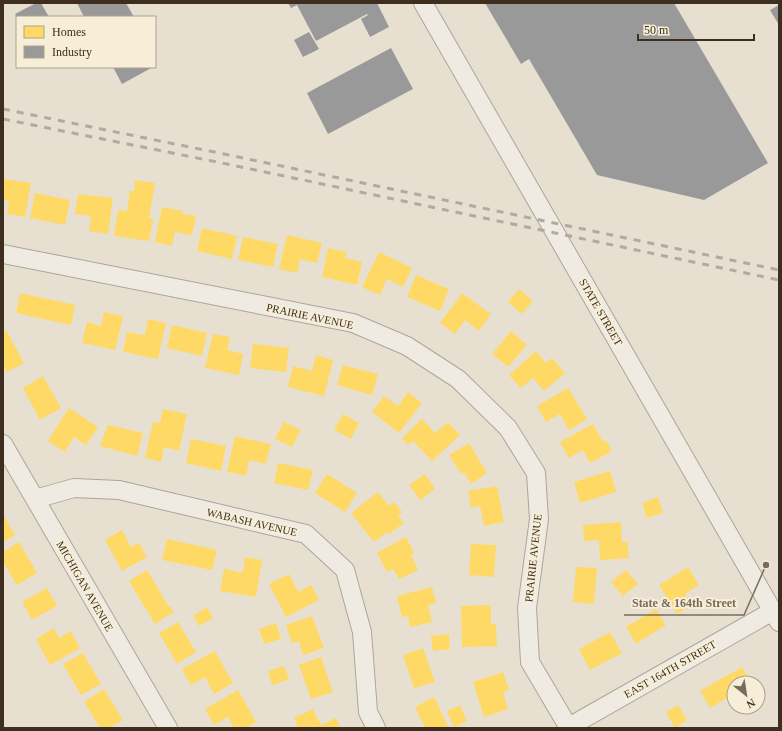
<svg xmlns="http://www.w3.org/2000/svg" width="782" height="731" font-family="Georgia,serif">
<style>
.homes{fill:#ffd966}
.industry{fill:#999}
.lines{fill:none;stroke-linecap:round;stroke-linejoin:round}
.minor-casing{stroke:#ada599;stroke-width:20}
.minor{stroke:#efebe3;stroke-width:18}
.rail{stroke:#afaaa2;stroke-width:3;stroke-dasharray:7 7;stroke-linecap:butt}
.labels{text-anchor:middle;stroke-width:4;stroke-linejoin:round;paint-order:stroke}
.street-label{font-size:11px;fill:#3d2e20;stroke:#f7eed8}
.leader{fill:none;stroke:#786c5e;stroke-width:1.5}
.callout-dot{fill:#786c5e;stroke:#f7eed8;stroke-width:1.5}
.callout-label{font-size:12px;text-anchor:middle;font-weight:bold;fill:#786c5e;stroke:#f7eed8;stroke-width:4;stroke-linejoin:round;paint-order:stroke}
</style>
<rect width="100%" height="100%" fill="#e7e0d1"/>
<path class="homes" d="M3,179L31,183L25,217L7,214L9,201L3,200Z
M135,180L155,183L149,218L153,219L149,241L114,236L118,210L127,211L130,191H134Z
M35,193L70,200L65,225L30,218Z
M78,194L113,198L108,234L89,231L91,216L75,214Z
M162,207L183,211L182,214L196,216L192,235L175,232L172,246L155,242Z
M202,228L237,236L232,259L197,251Z
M287,235L322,243L317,263L300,259L297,273L279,269Z
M243,237L278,244L273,267L238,260Z
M328,248L347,252L345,258L362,262L357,285L322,277Z
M379,252L412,268L403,287L387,279L380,295L362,287Z
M416,275L449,289L440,311L407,297Z
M519,289L533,301L522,314L508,302Z
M20,293L75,305L71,325L16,313Z
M462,293L491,314L479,331L465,320L455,334L440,323Z
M104,312L123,316L115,350L82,343L87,322L101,326Z
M148,319L166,323L158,359L123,352L127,332L145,335Z
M172,325L207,333L202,356L167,348Z
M6,330L24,363L7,372L3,366V332Z
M511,331L527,345L508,367L492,354Z
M213,334L230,337L227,350L243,354L239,375L205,368Z
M253,344L289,348L286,372L250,368Z
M536,351L546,363L552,358L565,373L544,391L533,378L521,388L509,375Z
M316,355L333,360L324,396L288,387L293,366L312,371Z
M343,365L378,374L372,395L337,385Z
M43,376L61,408L40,420L23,388Z
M568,388L587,419L569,430L560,414L546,422L537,406Z
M408,392L422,403L399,433L372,412L384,396L398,406Z
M69,408L98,427L86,445L74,437L65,452L48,441Z
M163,409L187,414L179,451L164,447L161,462L145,458L153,422L160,423Z
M343,414L359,423L351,439L334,430Z
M422,419L435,433L448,422L460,435L432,461L413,441L408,445L402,438Z
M284,422L301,430L292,447L275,439Z
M593,424L603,442L606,440L612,451L590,463L583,450L569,458L560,442Z
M108,425L143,433L137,456L100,446Z
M235,436L271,444L266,464L249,460L246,476L227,472Z
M191,439L226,446L221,471L186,463Z
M469,443L487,473L471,484L464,472L461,474L449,455Z
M278,463L313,470L308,490L274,483Z
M610,471L616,492L580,503L574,482Z
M327,474L357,493L345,512L315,493Z
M425,474L435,489L420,500L409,485Z
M497,486L504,522L484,526L480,506L471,508L468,491Z
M378,492L389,506L394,502L402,512L398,515L404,523L389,534L387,532L374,542L351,513Z
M658,497L663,513L647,518L642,503Z
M3,514L15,535L3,542Z
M621,522L622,542L627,541L629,558L600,560L599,540L584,541L583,525Z
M122,530L131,547L139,543L147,557L122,571L105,540Z
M406,537L414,553L411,555L418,570L399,579L393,569L387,572L377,553Z
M167,539L217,550L212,570L162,560Z
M19,542L37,573L17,585L3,562V552Z
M471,544L496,545L494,577L469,575Z
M245,557L262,560L256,597L220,591L224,569L243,573Z
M576,567L597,568L594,604L573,602Z
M688,567L699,585L685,594L692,605L677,614L659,585Z
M147,570L169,607L170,606L174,612L155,624L129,581Z
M626,570L638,584L623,596L611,582Z
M289,574L298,592L311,585L319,600L286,617L269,584Z
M432,587L436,603L428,605L432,622L410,627L408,616L402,617L397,596Z
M47,588L57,606L32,620L22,602Z
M491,605V624H496L497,646L462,647L461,606Z
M207,607L213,618L199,626L193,616Z
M656,609L666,625L636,644L626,627Z
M312,616L324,648L303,655L299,641L292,643L286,625Z
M178,622L196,652L177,664L159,633Z
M276,623L281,639L264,644L259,629Z
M54,628L59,638L71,631L80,648L50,665L36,639Z
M610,632L622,653L590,670L579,649Z
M449,634L450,649L433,651L431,636Z
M423,648L435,682L414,688L403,655Z
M215,651L233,683L214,694L205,677L191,685L182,669Z
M83,653L101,684L81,695L63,664Z
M321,657L333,692L311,699L299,665Z
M284,666L289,679L272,685L268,671Z
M742,667L751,683H734V694L710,708L700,691Z
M503,672L509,690L503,692L508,709L484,717L473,682Z
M104,689L123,720L109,728H100L84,702Z
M238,690L256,722L246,728H234L228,717L214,725L205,709Z
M434,697L449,728H425L415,707Z
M460,705L467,721L454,727L447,711Z
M678,705L687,720L675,728L666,712Z
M313,709L321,725L336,718L341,728H298L294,718Z"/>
<path class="industry" d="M36,3H41L49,17H17L15,14Z
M77,3H126L134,17H84Z
M288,3H377L389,27L370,37L361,19L368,15L367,14L316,41L297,5L291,8Z
M485,3H674L768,163L704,200L597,175L529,59L521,64Z
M779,5V25L770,10Z
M309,32L319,49L303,57L294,40Z
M391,48L413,89L328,134L307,93Z
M113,67H153L122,84Z"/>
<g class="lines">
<defs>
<path id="minor" d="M423,3L779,622
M3,254L353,323L407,346L458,379L508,428L536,473L539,519L527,608L530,662L569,728
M3,444L168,728
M35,499L74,488L119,490L306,534L345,570L362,632L368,712L376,728
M567,728L773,611"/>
</defs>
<use href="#minor" class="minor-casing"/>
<use href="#minor" class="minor"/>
<path class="rail" d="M3,109L224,154L779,270
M3,119L222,163L779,280"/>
</g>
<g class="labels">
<g class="street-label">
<text transform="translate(601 312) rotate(60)" y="4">STATE STREET</text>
<text transform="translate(310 316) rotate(12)" y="4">PRAIRIE AVENUE</text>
<text transform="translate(252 522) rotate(13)" y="4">WABASH AVENUE</text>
<text transform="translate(533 558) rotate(-84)" y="4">PRAIRIE AVENUE</text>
<text transform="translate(85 586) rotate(60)" y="4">MICHIGAN AVENUE</text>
<text transform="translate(670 669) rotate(-30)" y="4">EAST 164TH STREET</text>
</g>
</g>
<path class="leader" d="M766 565L744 615H624"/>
<circle class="callout-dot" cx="766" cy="565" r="4"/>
<g class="callout-label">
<text x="684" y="607">State &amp; 164th Street</text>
</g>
<rect width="782" height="731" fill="none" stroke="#3d2e20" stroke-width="8"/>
<rect x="16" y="16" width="140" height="52" fill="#f7eed8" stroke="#ada18e"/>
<rect x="24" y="26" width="20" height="12" fill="#ffd966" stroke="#ada18e"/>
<text x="52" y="36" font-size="12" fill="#3d2e20">Homes</text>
<rect x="24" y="46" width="20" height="12" fill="#999999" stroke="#ada18e"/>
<text x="52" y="56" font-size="12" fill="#3d2e20">Industry</text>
<g transform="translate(746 695) rotate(150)"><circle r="19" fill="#f7eed8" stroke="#ada18e"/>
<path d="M0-3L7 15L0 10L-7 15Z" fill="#786c5e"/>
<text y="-6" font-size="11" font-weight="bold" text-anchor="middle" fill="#3d2e20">N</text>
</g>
<path d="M638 34v6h116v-6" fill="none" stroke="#3d2e20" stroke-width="2"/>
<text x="644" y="34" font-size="12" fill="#3d2e20" stroke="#f7eed8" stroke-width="3" paint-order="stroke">50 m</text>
</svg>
